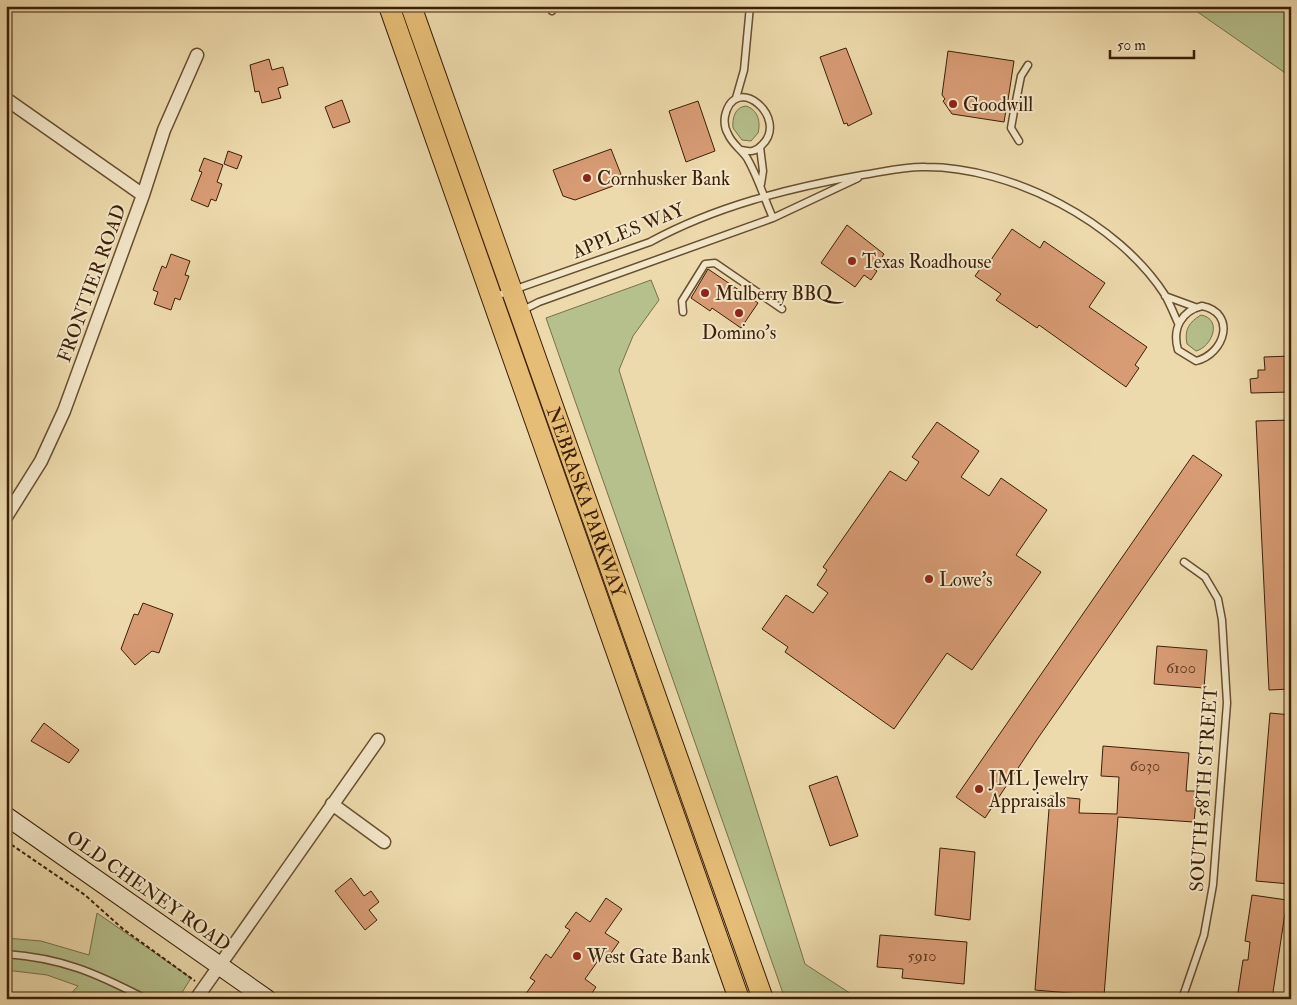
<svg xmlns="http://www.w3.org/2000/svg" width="1297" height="1005" font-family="'IM FELL Double Pica',serif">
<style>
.green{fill:#b5c08c;stroke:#78704a}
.building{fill:#d89c75;stroke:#3b1f07}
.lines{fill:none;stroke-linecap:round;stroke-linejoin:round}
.service-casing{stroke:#684e30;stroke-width:9}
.minor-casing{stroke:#684e30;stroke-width:15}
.secondary-casing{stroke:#3b1f07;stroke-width:20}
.primary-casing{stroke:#3b1f07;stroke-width:22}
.path{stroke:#3b1f07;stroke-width:2;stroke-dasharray:4 2.5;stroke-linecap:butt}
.service{stroke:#f3e7c9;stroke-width:6}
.minor{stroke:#f3e7c9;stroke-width:12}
.secondary{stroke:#f3e7c9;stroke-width:18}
.primary{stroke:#e6bd76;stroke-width:20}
.poi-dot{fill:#8f2418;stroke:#f3e7c9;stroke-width:2}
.labels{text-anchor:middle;stroke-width:4;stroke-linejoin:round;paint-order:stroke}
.number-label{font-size:16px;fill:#623e22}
.poi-label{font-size:19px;fill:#3b1f07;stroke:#f3e7c9;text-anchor:start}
.street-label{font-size:19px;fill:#3b1f07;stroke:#f3e7c9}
</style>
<rect width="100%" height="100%" fill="#eddaac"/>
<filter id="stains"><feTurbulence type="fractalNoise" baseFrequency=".004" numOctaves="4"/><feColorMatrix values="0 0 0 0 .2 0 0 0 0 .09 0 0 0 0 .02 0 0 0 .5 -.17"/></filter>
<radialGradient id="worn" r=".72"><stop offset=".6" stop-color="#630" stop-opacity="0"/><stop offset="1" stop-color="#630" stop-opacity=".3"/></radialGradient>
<path class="green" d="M1189,6H1291V77Z
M746,106C758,110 761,122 758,133L751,141L742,140L733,128C732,118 735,107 746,106Z
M651,280L659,300L633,336L619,370L805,964L859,999H785L546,318Z
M1201,315C1223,319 1212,347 1196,351L1187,344C1184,330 1189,322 1201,315Z
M97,913L191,978L178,999H66L78,986L47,975L6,970V938L41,941L89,955Z"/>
<path class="building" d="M846,48L872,114L848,126L847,123L844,124L820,57Z
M948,51L1014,61L1008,100L1016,106L1022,102L1021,112L1014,106L1006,110L1004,122L952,114L943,101L945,99L942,95Z
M269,59L272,70L283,67L288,85L278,88L281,98L262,103L259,91L255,92L250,65Z
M342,100L350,122L333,128L325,107Z
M698,101L715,151L686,162L669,111Z
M611,149L624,182L575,200L563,196L553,170Z
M228,151L242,156L237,169L224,164Z
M204,158L223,165L217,182L222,184L216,201L211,199L208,207L191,200L202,172L199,171Z
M847,225L884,254L874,269L877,271L871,280L864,275L855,287L821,263Z
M1012,229L1040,248L1044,241L1105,283L1089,307L1147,347L1135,365L1139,368L1126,387L1039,325L1037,328L996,300L1001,294L975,276L983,265L986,267Z
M171,254L190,261L185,275L189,276L180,300L175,298L171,310L154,304L158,292L153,290L162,266L166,268Z
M708,269L758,303L741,328L712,308L710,311L691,298Z
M1291,356V392L1251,393L1250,379L1258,378V370H1265L1264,357Z
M1291,420V689L1269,690L1256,421Z
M937,422L979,451L961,477L989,496L1001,478L1047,510L1016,555L1041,572L972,670L947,653L894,729L785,652L788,647L762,629L786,595L813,613L828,593L817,585L827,570L823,567L890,471L906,481L919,462L912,457Z
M1193,455L1222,475L1038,738L985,818L956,797Z
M143,603L173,614L159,653L152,651L135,665L121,649L134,614L138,615Z
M1157,646L1207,650L1204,688L1154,684Z
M1270,713L1291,715L1290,884L1256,881Z
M44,723L79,750L69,763L31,741Z
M1103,746L1189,753L1186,791H1197L1194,822L1118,817L1104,996L1035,990L1050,796L1080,799L1079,813L1117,814L1119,777L1101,776Z
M837,776L858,836L830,846L809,786Z
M940,848L975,852L970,920L935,915Z
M351,878L364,896L371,891L379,902L369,910L377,920L365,930L335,891Z
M1252,895L1287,900L1272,999H1237L1243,960H1248L1250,942L1245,941Z
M606,898L622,909L605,933L619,942L607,959L602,955L585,979L596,987L588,999H522L535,981L530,978L546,954L551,958L570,930L565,927L576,912L590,922Z
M880,935L967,942L964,984L902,978L903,969L877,967Z"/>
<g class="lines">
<defs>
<path id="service" d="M550,6L552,11
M736,98L744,70L750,6
M1016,101L1021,76L1028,65
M1014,111L1011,128L1019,141
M760,147L763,171L761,184
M741,150C750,152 756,152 762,145C790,118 735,71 725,116C724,122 725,129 728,134C732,144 741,149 747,158C758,177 764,198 773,218
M1165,296L1195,307
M493,297L650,242C716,206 789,188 862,175C883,172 905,166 926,167C1012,167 1118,222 1165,295C1170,304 1174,314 1178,323
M1202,306C1237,313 1225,354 1196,361L1178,350C1172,329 1181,311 1202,306Z
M521,311L539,302L773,218L858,178
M683,312L682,301L705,264L715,263L782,309
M6,954C62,958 96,973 146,999
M1182,999L1204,935L1213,885L1227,703L1222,620L1218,599L1205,577L1184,562"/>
<path id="minor" d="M6,99L143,195
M6,517L41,461L64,411L143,195L164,130L197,55
M332,804L384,842
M196,999L378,740"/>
<path id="secondary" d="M6,816L267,999"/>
<g id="primary">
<path d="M389,6L739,999"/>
<path id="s1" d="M411,6L763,999"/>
</g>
</defs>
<use href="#service" class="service-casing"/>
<use href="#minor" class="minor-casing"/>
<use href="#secondary" class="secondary-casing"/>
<use href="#primary" class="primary-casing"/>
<path class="path" d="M6,841L85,895L123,929L195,981
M213,994L219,998L231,999"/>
<use href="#service" class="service"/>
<use href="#minor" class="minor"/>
<use href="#secondary" class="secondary"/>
<use href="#primary" class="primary"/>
</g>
<g class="poi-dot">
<circle cx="953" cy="104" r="5"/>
<circle cx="587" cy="178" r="5"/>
<circle cx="852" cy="261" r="5"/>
<circle cx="705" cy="293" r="5"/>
<circle cx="739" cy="313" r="5"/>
<circle cx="929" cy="579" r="5"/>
<circle cx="979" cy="789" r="5"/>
<circle cx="577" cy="956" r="5"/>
</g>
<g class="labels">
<g class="number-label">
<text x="1181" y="673">6100</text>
<text x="1145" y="771">6030</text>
<text x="922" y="961">5910</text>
</g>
<g class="poi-label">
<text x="963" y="111">Goodwill</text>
<text x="597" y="185">Cornhusker Bank</text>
<text x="862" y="268">Texas Roadhouse</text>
<text x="715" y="300">Mulberry BBQ</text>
<text x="739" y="339" text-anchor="middle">Domino's</text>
<text x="939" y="586">Lowe's</text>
<text x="989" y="785">JML Jewelry<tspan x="989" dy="22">Appraisals</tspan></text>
<text x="587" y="963">West Gate Bank</text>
</g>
<g class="street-label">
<text transform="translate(628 230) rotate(-22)" y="7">APPLES WAY</text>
<text transform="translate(91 283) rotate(-70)" y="7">FRONTIER ROAD</text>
<text dy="7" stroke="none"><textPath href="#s1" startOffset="526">NEBRASKA PARKWAY</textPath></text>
<text transform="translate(1203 789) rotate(-86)" y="7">SOUTH 58TH STREET</text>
<text transform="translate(149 890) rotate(35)" y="7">OLD CHENEY ROAD</text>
</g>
</g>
<rect width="1297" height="1005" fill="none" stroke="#eddaac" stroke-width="25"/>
<rect x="8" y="8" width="1282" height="990" fill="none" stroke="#3b1f07" stroke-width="2.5"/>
<rect x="12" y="12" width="1272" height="980" fill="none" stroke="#3b1f07"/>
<path d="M1110 50v8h84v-8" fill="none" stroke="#3b1f07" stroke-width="2.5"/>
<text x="1117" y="50" font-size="15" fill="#3b1f07" stroke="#f3e7c9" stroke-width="4" paint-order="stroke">50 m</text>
<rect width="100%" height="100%" filter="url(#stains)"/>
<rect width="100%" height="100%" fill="url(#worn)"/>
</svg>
